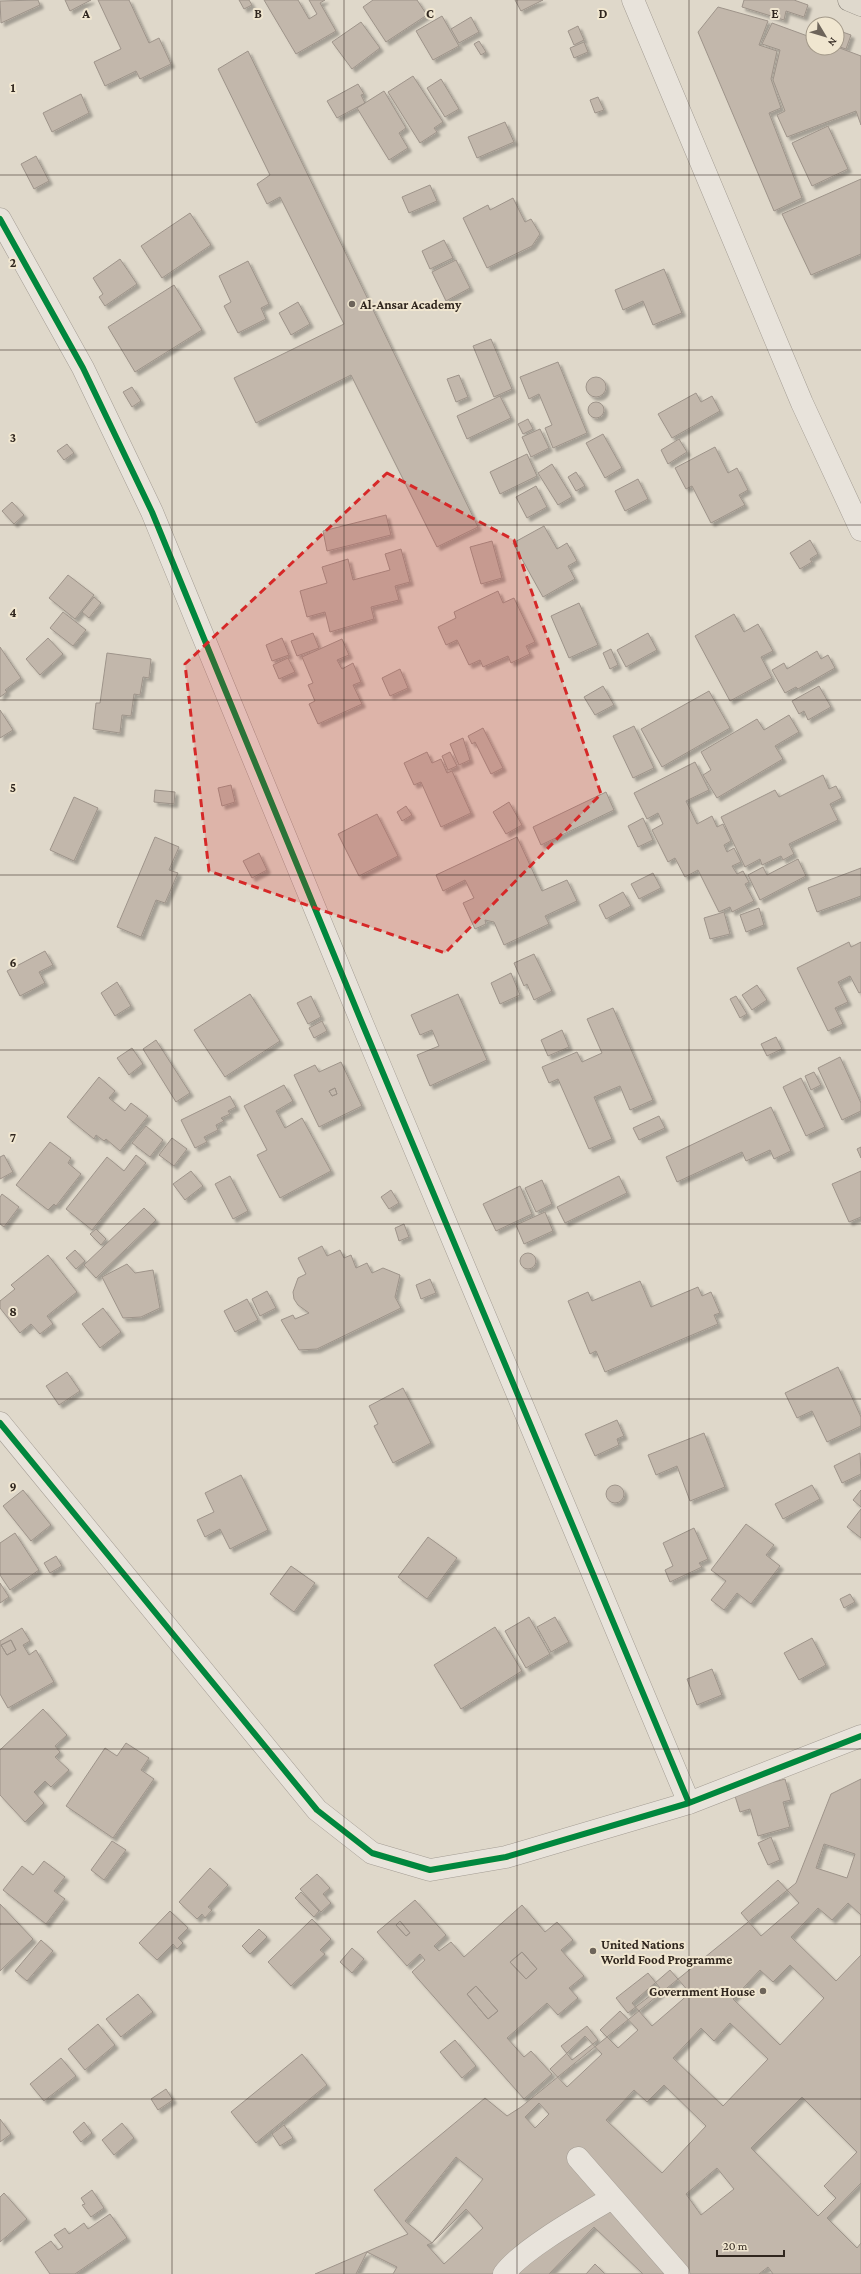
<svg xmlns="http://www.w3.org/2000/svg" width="861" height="2274" font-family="'Crimson Pro',serif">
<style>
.building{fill:#c2b7ab;stroke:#9e948a;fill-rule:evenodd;filter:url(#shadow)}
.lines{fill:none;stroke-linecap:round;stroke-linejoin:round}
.minor-casing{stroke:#a49d94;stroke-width:23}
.major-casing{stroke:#89837a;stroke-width:23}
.minor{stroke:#e8e3db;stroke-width:22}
.major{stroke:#dfd9cd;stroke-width:22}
.cycleway-casing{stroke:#f0e6d0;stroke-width:8}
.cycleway{stroke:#00873e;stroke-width:6}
.marked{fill:#d62828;fill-opacity:0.2;stroke:#d62828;stroke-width:3;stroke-dasharray:8 5;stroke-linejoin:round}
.grid{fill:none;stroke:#30261e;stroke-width:1;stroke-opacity:0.55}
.poi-dot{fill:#6d645a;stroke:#f0e6d0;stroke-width:1.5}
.labels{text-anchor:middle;stroke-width:4;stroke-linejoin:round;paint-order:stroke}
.poi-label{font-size:13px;font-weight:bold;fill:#30261e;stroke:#f0e6d0;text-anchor:start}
.grid-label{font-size:13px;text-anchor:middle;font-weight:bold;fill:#30261e;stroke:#f0e6d0;stroke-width:4;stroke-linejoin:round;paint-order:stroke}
</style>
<defs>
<filter id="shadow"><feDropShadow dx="3.5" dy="3.5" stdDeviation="1" flood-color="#0004"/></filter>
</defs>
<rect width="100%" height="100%" fill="#dfd8ca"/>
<path class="building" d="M38,0L40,5L1,23L0,1Z
M65,0H91L70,11Z
M98,0H129L149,43L159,38L171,64L140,79L136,71L105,86L94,62L121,49Z
M239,0H249L252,5L244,9Z
M264,0H298L309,19L317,14L309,0H325L320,3L336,31L296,54Z
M373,0H417L427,15L386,42L363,7Z
M515,0H543L521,11Z
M744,0H794L808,5L804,17L786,11L784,20L742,7Z
M718,7L768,21L759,45L777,51L771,79L781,108L769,113L802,198L774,211L698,32Z
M442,16L459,46L433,60L416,31Z
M471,17L479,32L459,43L451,29Z
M361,22L380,48L352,69L332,42Z
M772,23L813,38V48L837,47L861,56V125L856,111L787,137L777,115L785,111L773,80L780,50L762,44Z
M578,26L584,40L574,45L568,31Z
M837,30L851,35L846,49L837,46Z
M479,41L486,52L481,55L474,44Z
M584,42L588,52L574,58L570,48Z
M248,51L478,527L437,547L351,375L256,423L234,378L344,324L280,197L267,204L257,184L270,175L218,69Z
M413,76L443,122L434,128L437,132L420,143L388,92Z
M441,79L459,109L445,117L427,88Z
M358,84L364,94L361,95L365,103L337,118L327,101Z
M384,91L406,128L399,133L408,148L389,160L357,108Z
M81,94L89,113L52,132L43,113Z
M598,97L604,110L595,113L590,100Z
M505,122L514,142L477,158L468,137Z
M828,126L848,169L812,186L792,143Z
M36,156L49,181L34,189L21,164Z
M861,179V254L811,275L782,214Z
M430,185L437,201L409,213L402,197Z
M513,198L525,222L531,219L540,234L532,246L487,268L463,218L488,205L490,210Z
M190,213L211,245L162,278L141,246Z
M444,240L453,258L430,269L422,251Z
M120,259L137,284L105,306L99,297L103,294L93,278Z
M456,260L470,288L446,301L432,272Z
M248,261L269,304L261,308L266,319L238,333L224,306L231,302L219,276Z
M664,269L682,313L653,325L643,301L623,310L615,290Z
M174,285L202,330L135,372L108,327Z
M298,302L310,324L291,335L279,313Z
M491,339L512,389L494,397L473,346Z
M558,362L587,433L553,448L545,428L552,425L539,394L529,399L520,377Z
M459,375L468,397L456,402L447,379Z
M586 387a10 10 0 1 1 20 0a10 10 0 1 1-20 0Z
M132,387L141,401L132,407L123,392Z
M696,393L701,402L712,396L720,411L672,438L658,414Z
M500,396L511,418L467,439L457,416Z
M588 410a8 8 0 1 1 16 0a8 8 0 1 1-16 0Z
M528,419L533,429L523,434L518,424Z
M540,429L549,448L531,457L522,437Z
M603,434L622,468L605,478L586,443Z
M679,439L687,452L668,464L661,450Z
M67,444L74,453L64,460L57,451Z
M715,447L728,473L737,468L748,490L739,495L745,505L711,523L692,486L686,489L675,468Z
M527,454L537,476L500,494L490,472Z
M552,464L572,497L558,505L538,473Z
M576,472L585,486L576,491L568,477Z
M638,479L648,499L625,511L615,491Z
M536,486L547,507L527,518L516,497Z
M12,502L24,515L14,524L2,511Z
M386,515L391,535L327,551L323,531Z
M544,526L557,549L567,543L577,561L568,566L575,579L543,597L513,543Z
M810,540L818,554L810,559L812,562L800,569L790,553Z
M492,541L502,578L481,584L470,547Z
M401,549L410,582L395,586L399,600L371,607L374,619L330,632L325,612L307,617L300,591L327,583L322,567L348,559L353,580L390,570L385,554Z
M68,575L94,595L75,619L49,598Z
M498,591L503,603L514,598L535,642L526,646L530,654L511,663L508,656L483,667L480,660L469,665L457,640L446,645L438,627L456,618L454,612Z
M94,597L101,603L89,618L82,612Z
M579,603L598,645L569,658L551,616Z
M63,612L86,630L73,646L50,628Z
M734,614L744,632L758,624L773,651L761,657L772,678L730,701L695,636Z
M313,633L319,648L297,656L291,641Z
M648,633L657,650L626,667L617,650Z
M48,638L63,654L40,675L26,659Z
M282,638L289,655L272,661L266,645Z
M342,639L349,655L337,660L342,669L353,663L361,682L353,685L362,704L318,724L309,704L315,701L308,685L313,683L302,657Z
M0,647L21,678L5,690L7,692L0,697Z
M611,649L618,665L610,669L603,653Z
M817,651L821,659L828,655L835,668L798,689L796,687L785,693L772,670L784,663L787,669Z
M107,653L151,659L149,678L143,677L140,695L134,694L131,716L122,715L120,733L93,729L96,703H100Z
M288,658L295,672L279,679L273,665Z
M400,669L408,688L390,696L382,678Z
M603,686L614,705L595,715L584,697Z
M819,686L831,707L808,720L804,711L799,714L792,701Z
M709,691L730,728L662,767L641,729Z
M0,710L13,730L0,738Z
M789,715L799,732L775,746L783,759L717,798L703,775L711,770L701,752L757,719L764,730Z
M634,726L654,768L633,778L613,736Z
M483,728L503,768L491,774L475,742L472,744L468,736Z
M463,738L470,760L459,765L450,744Z
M427,752L432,763L441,759L447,773L452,771L471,813L441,827L421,782L414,785L404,763Z
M450,752L457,766L448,770L442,756Z
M695,762L709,790L686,801L697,824L712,816L717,827L723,824L731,841L724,845L727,852L734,848L741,862L732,866L737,874L743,871L749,882L745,884L754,901L732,912L730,907L719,912L698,870L685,877L675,858L668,862L652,830L663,824L658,813L647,819L634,793Z
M823,775L829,789L836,786L842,798L830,804L838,820L789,844L794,854L783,860L781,856L762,865L760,859L745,867L721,817L775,790L779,797Z
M231,785L235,802L222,806L218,788Z
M155,790L175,792L174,804L154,802Z
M606,792L614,810L541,845L533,827Z
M74,797L98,808L74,861L50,850Z
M509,802L522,825L506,834L493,812Z
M406,806L412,815L402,821L397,812Z
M377,814L398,856L359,876L338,834Z
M643,818L653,840L638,847L628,826Z
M155,837L179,847L169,870L178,873L165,903L156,900L141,937L117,927Z
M517,837L542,891L567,880L577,901L545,916L549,924L504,945L494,922L485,920L486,924L475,929L463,903L474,898L465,880L443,891L436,875Z
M259,853L267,870L252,878L243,861Z
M798,859L806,876L760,900L748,875L763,867L767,875Z
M861,868V896L817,912L808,888Z
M653,873L661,888L639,899L631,884Z
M623,892L631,906L606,919L599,905Z
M759,908L764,925L746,932L740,915Z
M724,912L730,934L710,939L704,918Z
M849,942L851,947L861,942V992L859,993L850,976L838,982L848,1002L835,1008L843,1024L828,1031L797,968Z
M45,951L53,965L39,972L45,983L20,996L7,971Z
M534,954L552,991L534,1000L527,984L524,986L514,963Z
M511,973L520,995L500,1004L491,983Z
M117,982L131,1006L115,1016L101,993Z
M757,985L767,1000L752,1010L742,995Z
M250,994L280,1041L225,1077L194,1030Z
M458,994L487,1060L430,1086L417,1055L439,1046L432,1030L420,1035L411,1015Z
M311,996L321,1017L308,1024L297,1003Z
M736,996L747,1014L740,1018L730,999Z
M613,1008L653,1100L630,1110L620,1086L594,1097L612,1139L589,1149L558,1079L549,1083L542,1067L577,1052L582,1062L602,1053L587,1019Z
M322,1021L327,1031L314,1038L309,1028Z
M562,1030L569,1047L548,1056L541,1040Z
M776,1037L782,1049L767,1056L761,1044Z
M156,1040L190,1093L176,1102L143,1049Z
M132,1048L143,1064L129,1075L117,1058Z
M840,1057L861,1103V1111L842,1120L818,1068Z
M341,1062L362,1106L319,1127L294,1075L315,1065L319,1072ZM335,1088L337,1094L332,1096L329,1091Z
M814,1072L821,1085L811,1090L805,1076Z
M99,1077L115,1091L109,1098L125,1111L131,1103L148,1116L120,1151L106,1139L104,1141L96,1135L94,1139L67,1117Z
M801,1078L825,1127L806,1136L783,1087Z
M284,1085L293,1101L276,1111L285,1128L302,1118L331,1171L280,1198L257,1155L267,1150L244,1106Z
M335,1088L337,1094L332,1096L329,1091Z
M230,1096L236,1107L228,1111L230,1114L221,1118L224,1121L216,1125L218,1130L204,1137L207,1142L195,1148L181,1120Z
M771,1107L791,1151L774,1159L770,1150L746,1161L742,1152L677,1182L666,1157Z
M659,1116L665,1128L639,1140L633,1128Z
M146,1126L163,1140L150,1157L132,1143Z
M172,1138L187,1149L174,1166L159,1155Z
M50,1142L71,1158L68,1163L81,1174L56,1206L54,1204L48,1210L16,1185Z
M861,1147V1158L857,1149Z
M4,1155L13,1172L0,1179V1157Z
M136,1155L146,1163L92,1230L66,1209L107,1157L124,1171Z
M191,1171L203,1186L185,1200L173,1184Z
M861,1171V1217L849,1222L832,1184Z
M230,1176L248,1211L233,1219L215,1184Z
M619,1176L627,1193L565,1223L557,1207Z
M542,1180L552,1204L536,1212L525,1188Z
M520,1186L532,1214L496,1231L483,1204Z
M391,1190L399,1203L389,1209L381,1197Z
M2,1194L19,1207L4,1227L0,1224V1197Z
M144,1208L156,1220L96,1278L84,1265Z
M545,1212L553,1231L524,1244L516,1225Z
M404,1224L409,1237L399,1241L395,1228Z
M96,1229L106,1239L101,1245L90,1234Z
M322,1246L327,1256L340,1250L344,1258L351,1255L356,1268L367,1263L372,1273L383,1268L400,1275L395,1297L401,1308L317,1349L299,1350L281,1320L293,1315L295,1319L309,1313L298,1305L294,1299L293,1292L298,1278L306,1274L298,1258Z
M75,1250L85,1261L76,1269L66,1258Z
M520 1261a8 8 0 1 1 16 0a8 8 0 1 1-16 0Z
M48,1255L77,1292L47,1316L53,1324L40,1334L31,1324L20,1333L0,1308V1301L15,1289L11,1285Z
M127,1264L135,1273L153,1270L160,1308L141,1317L123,1318L102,1277Z
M430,1279L436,1293L421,1299L416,1285Z
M640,1281L651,1307L698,1287L702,1296L711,1292L720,1313L714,1315L718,1324L605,1372L596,1351L590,1354L568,1301L588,1292L592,1301Z
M267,1291L276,1308L260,1316L252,1299Z
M247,1299L258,1320L235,1332L224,1311Z
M103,1308L121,1332L100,1348L82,1324Z
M838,1367L861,1417V1426L827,1442L812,1411L797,1418L785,1393Z
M67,1372L80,1391L59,1405L46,1386Z
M403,1388L431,1443L393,1463L374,1426L378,1424L369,1406Z
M617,1420L624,1436L617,1439L619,1445L595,1456L585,1434Z
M704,1433L725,1487L690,1501L677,1466L656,1475L648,1455Z
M860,1453L861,1474L842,1483L834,1466Z
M241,1475L268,1530L230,1549L220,1529L205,1537L197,1520L214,1512L205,1493Z
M812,1485L820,1499L783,1519L775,1504Z
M606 1494a9 9 0 1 1 18 0a9 9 0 1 1-18 0Z
M23,1490L51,1525L31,1541L3,1506Z
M861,1490V1507L853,1500Z
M861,1509V1538L847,1527Z
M746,1524L774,1545L766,1555L780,1566L751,1604L737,1593L724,1610L711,1600L726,1581L711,1570Z
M694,1528L708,1559L699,1563L702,1567L670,1582L665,1570L673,1566L663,1543Z
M15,1533L39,1570L10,1590L0,1575V1543Z
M428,1537L457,1558L427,1599L398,1577Z
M56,1556L62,1566L50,1573L44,1563Z
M291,1566L315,1583L294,1612L270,1594Z
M0,1583L9,1597L0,1603Z
M850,1594L855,1602L844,1608L840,1599Z
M529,1617L550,1654L526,1668L505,1631Z
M555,1617L569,1642L551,1652L537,1627Z
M495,1627L522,1671L461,1709L434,1665Z
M22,1628L30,1641L23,1645L29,1655L36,1650L54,1682L8,1708L0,1694V1641ZM11,1640L16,1650L7,1655L1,1645Z
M812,1638L826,1665L799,1680L784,1653Z
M11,1640L16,1650L7,1655L1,1645Z
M712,1669L722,1695L697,1705L687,1679Z
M43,1709L67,1735L55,1746L60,1752L55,1757L69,1770L51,1787L45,1781L34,1792L44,1803L25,1822L0,1795V1750Z
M126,1743L149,1758L141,1770L154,1779L113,1838L66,1806L105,1748L117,1756Z
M785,1779L791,1800L783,1802L790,1827L758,1836L750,1809L740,1812L734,1793Z
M861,1779V2274H315L408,2234L374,2190L485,2098L507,2116L521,2107L796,1883L831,1794Z
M771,1837L780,1860L768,1865L758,1843Z
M112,1841L126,1850L104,1880L91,1870Z
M824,1844L855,1854L847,1878L816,1868Z
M44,1861L65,1877L54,1891L65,1899L46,1924L3,1890L22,1866L33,1875Z
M210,1868L228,1885L208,1907L212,1910L205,1918L202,1914L197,1919L179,1902Z
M317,1874L330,1888L323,1894L331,1903L321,1912L300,1889Z
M778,1880L799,1903L761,1936L741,1913Z
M301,1892L319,1911L314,1917L295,1898Z
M415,1900L446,1935L434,1946L439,1951L451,1942L464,1957L522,1905L545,1932L557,1922L573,1940L561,1950L584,1976L569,1988L578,1998L558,2015L547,2003L507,2038L524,2057L531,2051L552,2074L524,2099L412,1972L425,1960L420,1954L407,1966L377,1932ZM400,1921L410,1933L406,1936L396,1925ZM522,1952L537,1969L526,1979L510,1962ZM476,1986L498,2011L488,2019L467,1994Z
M848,1903L861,1915V1955L836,1981L791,1937L818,1908L832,1920Z
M0,1904L33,1939L0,1971Z
M170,1911L188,1928L178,1938L183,1943L177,1949L173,1944L157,1960L139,1943Z
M312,1919L331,1939L320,1950L325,1954L291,1986L268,1962Z
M400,1921L410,1933L406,1936L396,1925Z
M259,1929L267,1937L250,1954L242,1946Z
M41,1940L53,1951L27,1981L15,1971Z
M352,1948L364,1959L352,1973L340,1962Z
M522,1952L537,1969L526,1979L510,1962Z
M790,1965L824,1998L780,2045L733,1999L760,1970L773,1982Z
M670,1970L690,1993L652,2026L632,2003Z
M648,1973L660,1988L628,2013L616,1998Z
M476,1986L498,2011L488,2019L467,1994Z
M138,1994L153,2012L121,2037L106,2019Z
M620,2011L638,2030L618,2048L600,2030Z
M730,2023L768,2059L723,2106L673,2058L701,2028L714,2041Z
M98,2024L115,2045L85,2070L68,2049Z
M587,2026L598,2040L572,2060L561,2046Z
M585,2036L602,2054L567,2087L550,2069Z
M455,2040L476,2066L462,2078L440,2052Z
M302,2054L327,2085L256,2143L231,2112Z
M61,2058L76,2076L44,2101L30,2084Z
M664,2085L706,2126L662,2173L606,2120L634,2090L647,2102Z
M166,2089L173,2100L158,2110L151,2099Z
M802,2097L857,2152L824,2186L836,2198L818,2216L751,2148Z
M539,2103L549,2114L535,2128L525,2117Z
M0,2119L11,2134L0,2142Z
M84,2122L92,2133L81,2142L73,2132Z
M122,2123L134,2138L114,2155L102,2140Z
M284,2125L293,2138L280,2146L272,2134Z
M456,2157L483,2179L432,2243L405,2221Z
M717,2168L734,2189L701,2215L686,2194Z
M861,2183V2243L857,2248L827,2218Z
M92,2190L104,2208L91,2217L82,2205L85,2204L81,2198Z
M4,2193L27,2219L0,2242V2197Z
M466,2209L483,2228L444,2264L427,2245L432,2243Z
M110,2214L127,2238L75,2274H50L35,2252L51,2241L58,2250L63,2247L54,2235L65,2228L69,2234L84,2223L88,2229Z
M594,2227L643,2274H605L595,2264L586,2274H549Z
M367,2252L397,2267L393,2274H356Z
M768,2267L773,2274H759Z"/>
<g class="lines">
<defs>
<path id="minor" d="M633,0L802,403L861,530
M0,219L83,368L152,512L362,1023L689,1803
M0,1423L317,1810L372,1853L430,1870L506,1857L689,1803L861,1736
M578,2158L679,2274
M504,2274C522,2249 585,2214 612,2198"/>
<path id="major" d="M849,0L861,5"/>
</defs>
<use href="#minor" class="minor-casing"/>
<use href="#major" class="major-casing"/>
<use href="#minor" class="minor"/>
<use href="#major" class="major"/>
<defs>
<path id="cycleway" d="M0,219L83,368L152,512L362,1023L689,1803
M0,1423L317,1810L372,1853L430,1870L506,1857L689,1803L861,1736"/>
</defs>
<use href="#cycleway" class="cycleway-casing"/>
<use href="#cycleway" class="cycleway"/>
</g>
<path class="marked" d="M387,473L514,540L601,794L445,953L209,871L185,664Z"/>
<path class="grid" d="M172,0V2274M344,0V2274M517,0V2274M689,0V2274M0,175H861M0,350H861M0,525H861M0,700H861M0,875H861M0,1050H861M0,1224H861M0,1399H861M0,1574H861M0,1749H861M0,1924H861M0,2099H861"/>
<g class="poi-dot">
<circle cx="352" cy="304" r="4"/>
<circle cx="593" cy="1951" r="4"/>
<circle cx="763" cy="1991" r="4"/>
</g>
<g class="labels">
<g class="poi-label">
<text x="360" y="309">Al-Ansar Academy</text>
<text x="601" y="1949">United Nations<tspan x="601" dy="15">World Food Programme</tspan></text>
<text x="755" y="1996" text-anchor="end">Government House</text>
</g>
</g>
<g class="grid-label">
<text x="86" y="18">A</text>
<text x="258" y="18">B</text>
<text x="430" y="18">C</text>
<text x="603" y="18">D</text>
<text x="775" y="18">E</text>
<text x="13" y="92">1</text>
<text x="13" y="267">2</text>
<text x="13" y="442">3</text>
<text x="13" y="617">4</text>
<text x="13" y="792">5</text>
<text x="13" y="967">6</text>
<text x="13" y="1142">7</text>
<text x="13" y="1316">8</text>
<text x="13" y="1491">9</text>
</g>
<g transform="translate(825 36) rotate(128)"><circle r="19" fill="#f0e6d0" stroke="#a39989"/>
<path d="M0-3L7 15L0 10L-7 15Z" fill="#6d645a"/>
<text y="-6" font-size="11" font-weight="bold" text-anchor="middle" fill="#30261e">N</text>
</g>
<path d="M717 2250v6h67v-6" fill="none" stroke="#30261e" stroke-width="2"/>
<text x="723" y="2250" font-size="12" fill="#30261e" stroke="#f0e6d0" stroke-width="3" paint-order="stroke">20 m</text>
</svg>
